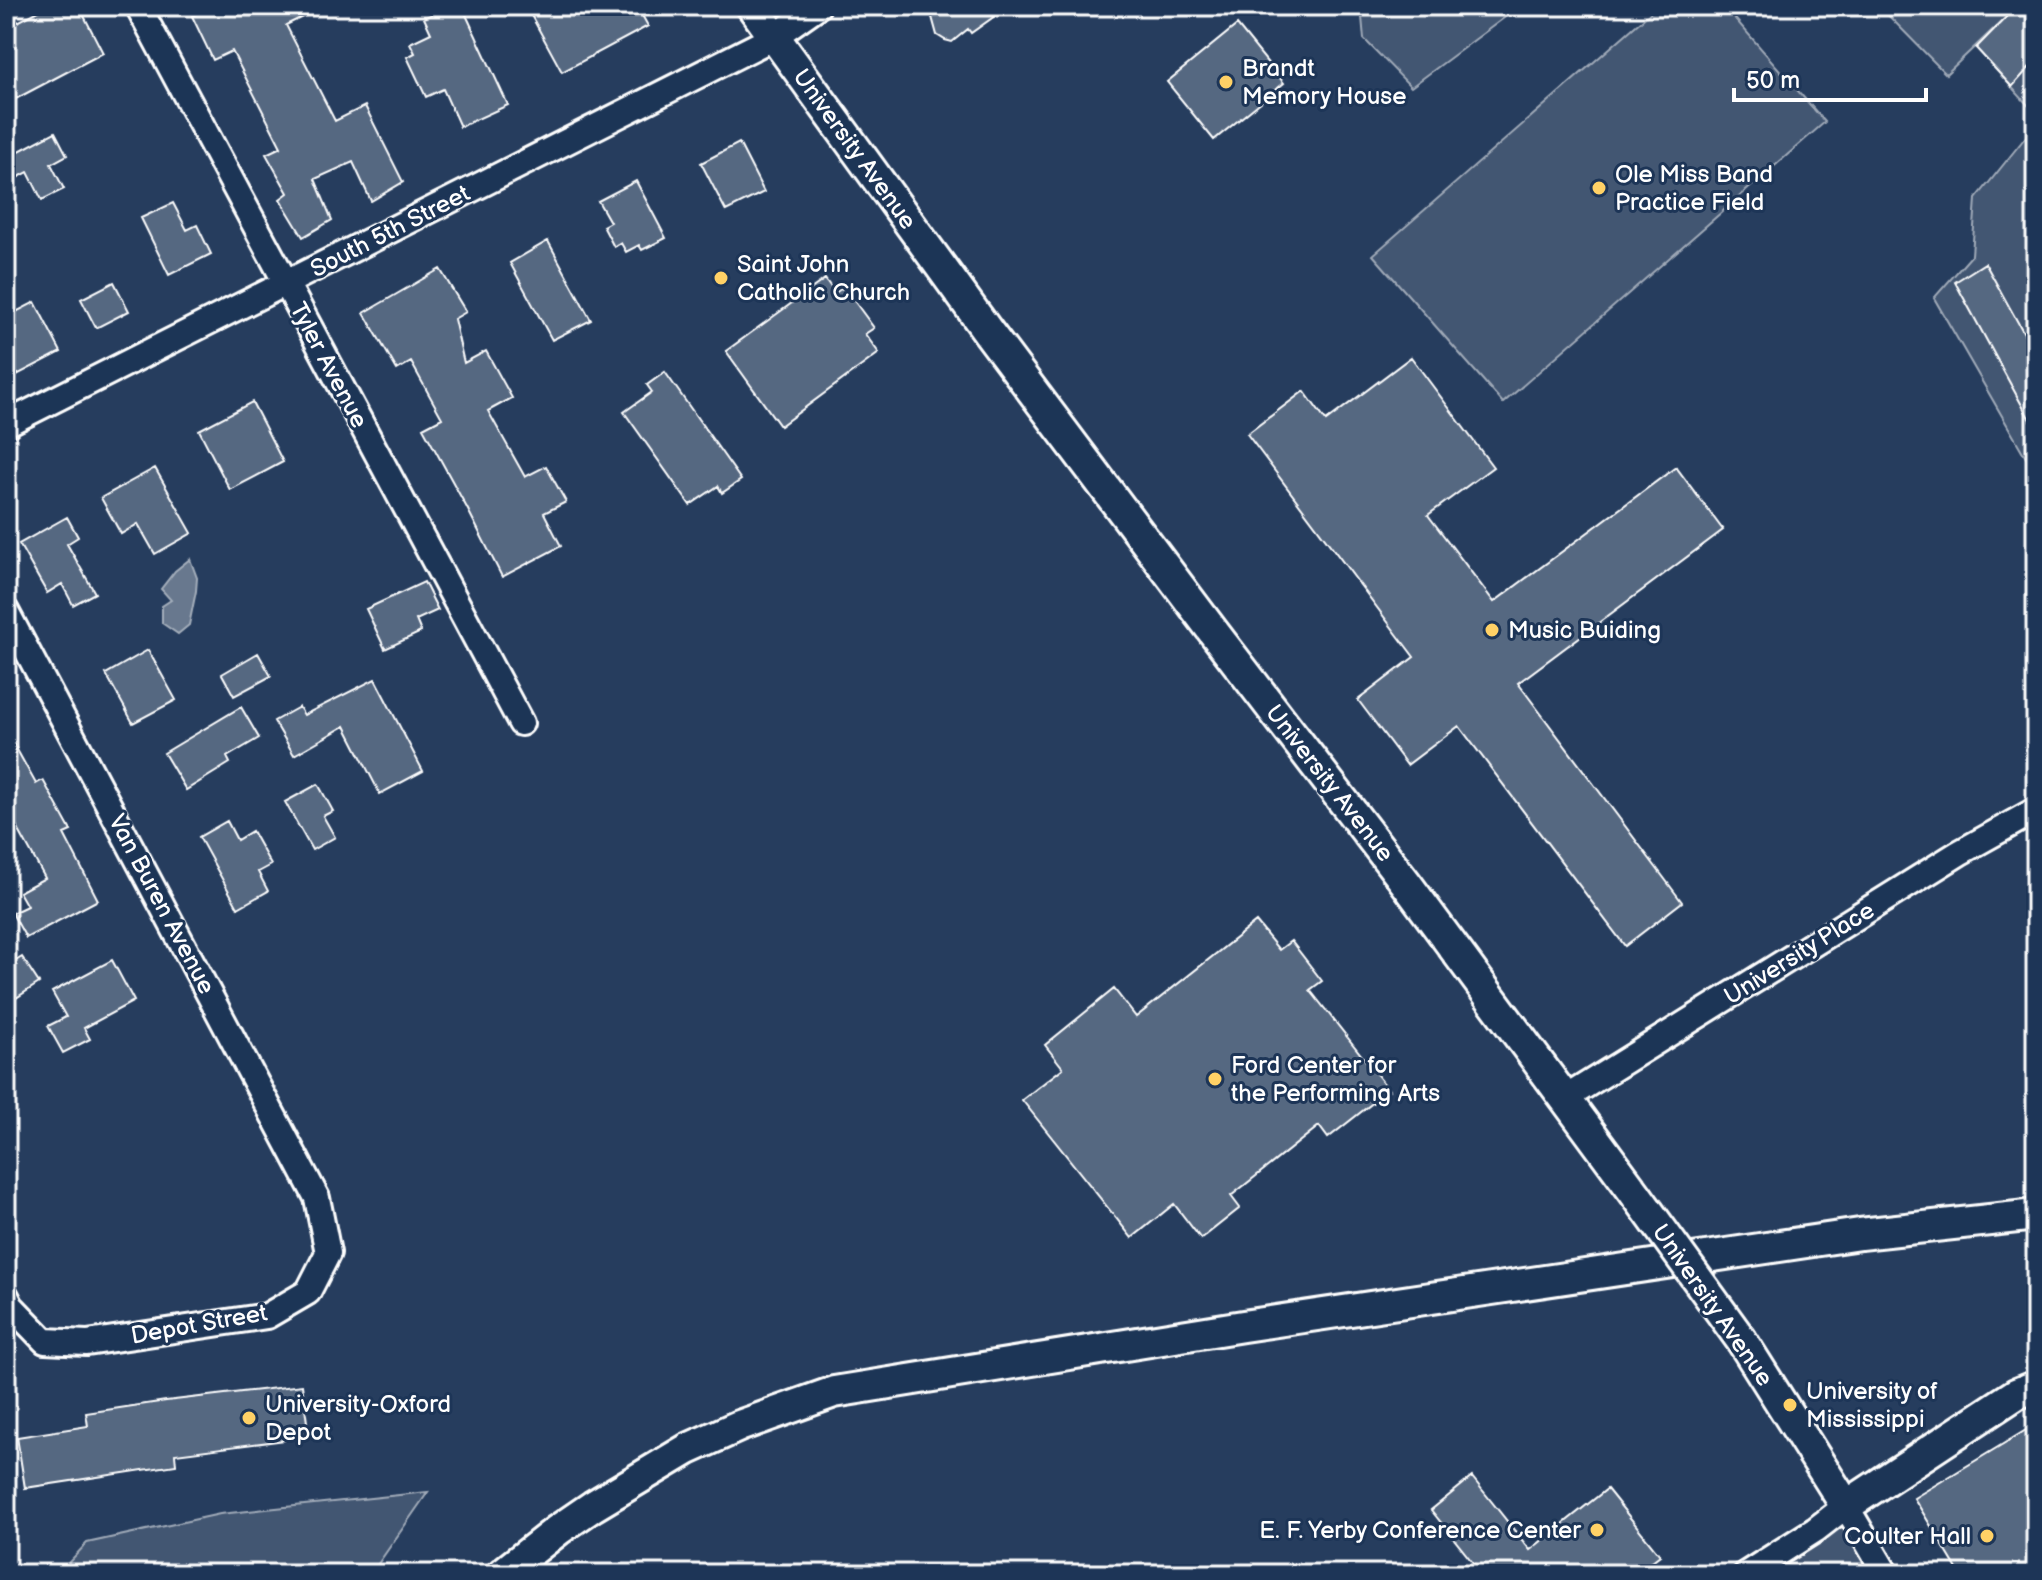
<svg xmlns="http://www.w3.org/2000/svg" width="2042" height="1580" font-family="'Balsamiq Sans',sans-serif">
<style>
.green{fill:#425672;stroke:#a0aab8;stroke-width:2}
.water{fill:#67788e;stroke:#a4aebb;stroke-width:2}
.building{fill:#556781;stroke:#fff;stroke-width:2}
.lines{fill:none;stroke-linecap:round;stroke-linejoin:round}
.minor-casing{stroke:#fff;stroke-width:30}
.tertiary-casing{stroke:#fff;stroke-width:36}
.minor{stroke:#1d3557;stroke-width:24}
.tertiary{stroke:#1d3557;stroke-width:30}
.tertiary-bridge-casing{stroke:#fff;stroke-width:36;stroke-linecap:butt}
.tertiary-bridge{stroke:#1d3557;stroke-width:30}
.poi-dot{fill:#ffd166;stroke:#1d3557;stroke-width:3}
.labels{text-anchor:middle;stroke-width:6;stroke-linejoin:round;paint-order:stroke}
.poi-label{font-size:24px;fill:#fff;stroke:#1d3557;text-anchor:start}
.street-label{font-size:24px;fill:#fff;stroke:#1d3557}
</style>
<rect width="100%" height="100%" fill="#263d5e"/>
<filter id="ink" filterUnits="userSpaceOnUse"><feTurbulence type="fractalNoise" baseFrequency=".0125" numOctaves="2"/><feDisplacementMap in="SourceGraphic" scale="16" xChannelSelector="R" yChannelSelector="G"/><feConvolveMatrix kernelMatrix="1 2 1 2 8 2 1 2 1" color-interpolation-filters="sRGB"/></filter>
<g filter="url(#ink)">
<path class="green" d="M1361,6H1520L1411,87L1364,39Z
M1658,6H1724L1825,122L1503,403L1373,255Z
M1879,6H2036V114L1976,48L2004,19L1946,74Z
M2036,124V475L1934,298L1972,255L1976,199Z
M428,1492L371,1574H58L87,1543L220,1514Z
M1846,1506L1886,1574H1746Z"/>
<path class="water" d="M190,559L197,578L196,591L189,625L178,634L162,623V606L171,600L161,589L175,571Z"/>
<path class="building" d="M48,6H79L103,53L6,104V28Z
M214,6H325L286,25L335,121L365,106L403,182L371,201L353,162L315,179L332,220L303,237L280,199L288,193L266,154L281,147L232,51L213,60L192,16Z
M450,6H462L508,105L460,127L443,89L426,97L407,57L415,53L410,43L431,33L424,18Z
M526,6H637L648,26L562,72Z
M929,6H1009L971,33L968,29L952,42L945,40L937,35Z
M2017,6H2036V60L2012,87L1976,48Z
M1237,25L1284,83L1214,140L1167,82Z
M55,132L67,155L51,164L64,189L42,200L28,172L15,179L6,158Z
M739,143L764,192L726,211L701,163Z
M636,181L666,238L642,250L639,245L626,252L621,243L614,247L603,226L610,222L598,201Z
M173,203L187,230L197,225L211,254L169,275L141,218Z
M548,241L591,320L552,340L510,263Z
M1985,263L2036,355V431L1955,282Z
M440,269L466,312L454,319L464,363L486,351L512,398L488,411L525,477L546,466L566,502L544,513L561,546L502,577L467,508L423,428L442,418L411,362L397,370L364,313Z
M825,279L835,293L844,287L874,328L865,334L879,353L780,426L726,351Z
M114,282L129,311L96,328L81,299Z
M35,302L61,352L17,375L6,354V317Z
M1411,357L1493,467L1428,515L1494,602L1676,467L1723,530L1518,683L1682,902L1625,946L1459,726L1407,765L1358,700L1414,657L1247,434L1304,391L1326,421Z
M665,372L741,480L722,493L718,486L690,505L624,412L652,392L647,385Z
M252,402L283,462L230,490L199,430Z
M155,468L192,533L155,554L138,524L121,534L101,498Z
M67,517L78,537L67,544L95,593L73,605L62,584L47,593L19,544Z
M424,582L438,610L416,620L421,632L385,649L366,609Z
M148,650L176,700L133,723L106,674Z
M258,653L271,676L234,696L222,674Z
M375,679L423,771L380,794L345,726L294,755L274,721L299,707L304,715Z
M241,707L259,738L227,757L230,763L186,790L164,753Z
M6,730L36,784L43,780L71,831L64,834L98,900L26,938L12,913L27,906L19,892L45,878L6,807Z
M318,784L333,811L323,816L335,837L312,850L285,802Z
M227,821L237,840L252,831L271,865L258,872L268,891L238,908L199,837Z
M1256,922L1279,950L1291,941L1322,981L1310,990L1389,1090L1328,1138L1319,1126L1231,1196L1240,1208L1201,1239L1174,1204L1132,1238L1022,1100L1063,1068L1045,1045L1114,989L1136,1017Z
M22,957L39,983L16,998L6,982V967Z
M112,960L134,1001L84,1028L90,1039L63,1053L48,1026L66,1017L52,992Z
M302,1385L309,1437L175,1454L176,1465L25,1488L17,1437L88,1426L86,1413L166,1401Z
M2036,1424V1574H1960L1914,1498Z
M1472,1477L1530,1550L1607,1489L1660,1555L1635,1574H1482L1431,1510Z"/>
<g class="lines">
<defs>
<path id="minor" d="M138,6L521,723
M6,424L774,37L818,6
M6,611L317,1198L328,1253L308,1292L267,1316L87,1343L45,1341L11,1306L6,1296
M1564,1099L1959,853L2036,810
M1746,1574L1815,1530L1846,1506L1886,1574"/>
<path id="tertiary" d="M752,6L989,333L1212,630L1406,883L1637,1196
M1742,1341L1846,1506L2016,1394L2036,1386
M502,1574L558,1530L593,1506L688,1449L739,1426L834,1392L1243,1326L1860,1234L2036,1215"/>
</defs>
<use href="#minor" class="minor-casing"/>
<use href="#tertiary" class="tertiary-casing"/>
<use href="#minor" class="minor"/>
<use href="#tertiary" class="tertiary"/>
<defs>
<path id="tertiary-bridge" d="M1637,1196L1742,1341"/>
</defs>
<use href="#tertiary-bridge" class="tertiary-bridge-casing"/>
<use href="#tertiary-bridge" class="tertiary-bridge"/>
</g>
</g>
<g class="poi-dot">
<circle cx="1226" cy="82" r="8"/>
<circle cx="1599" cy="188" r="8"/>
<circle cx="721" cy="278" r="8"/>
<circle cx="1492" cy="630" r="8"/>
<circle cx="1215" cy="1079" r="8"/>
<circle cx="1790" cy="1405" r="8"/>
<circle cx="249" cy="1418" r="8"/>
<circle cx="1597" cy="1530" r="8"/>
<circle cx="1987" cy="1536" r="8"/>
</g>
<g class="labels">
<g class="poi-label">
<text x="1242" y="76">Brandt<tspan x="1242" dy="28">Memory House</tspan></text>
<text x="1615" y="182">Ole Miss Band<tspan x="1615" dy="28">Practice Field</tspan></text>
<text x="737" y="272">Saint John<tspan x="737" dy="28">Catholic Church</tspan></text>
<text x="1508" y="638">Music Buiding</text>
<text x="1231" y="1073">Ford Center for<tspan x="1231" dy="28">the Performing Arts</tspan></text>
<text x="1806" y="1399">University of<tspan x="1806" dy="28">Mississippi</tspan></text>
<text x="265" y="1412">University-Oxford<tspan x="265" dy="28">Depot</tspan></text>
<text x="1581" y="1538" text-anchor="end">E. F. Yerby Conference Center</text>
<text x="1971" y="1544" text-anchor="end">Coulter Hall</text>
</g>
<g class="street-label">
<text transform="translate(855 149) rotate(54)" y="8">University Avenue</text>
<text transform="translate(390 231) rotate(-27)" y="8">South 5th Street</text>
<text transform="translate(329 365) rotate(62)" y="8">Tyler Avenue</text>
<text transform="translate(1330 783) rotate(52)" y="8">University Avenue</text>
<text transform="translate(162 904) rotate(62)" y="8">Van Buren Avenue</text>
<text transform="translate(1799 953) rotate(-32)" y="8">University Place</text>
<text transform="translate(1713 1305) rotate(55)" y="8">University Avenue</text>
<text transform="translate(199 1324) rotate(-10)" y="8">Depot Street</text>
</g>
</g>
<rect width="2042" height="1580" fill="none" stroke="#1d3557" stroke-width="32"/>
<rect x="16" y="16" width="2010" height="1548" fill="none" stroke="#fff" stroke-width="3" filter="url(#ink)"/>
<path d="M1734 88v12h192v-12" fill="none" stroke="#ffffff" stroke-width="4"/>
<text x="1746" y="88" font-size="24" fill="#ffffff" stroke="#1d3557" stroke-width="6" paint-order="stroke">50 m</text>
</svg>
